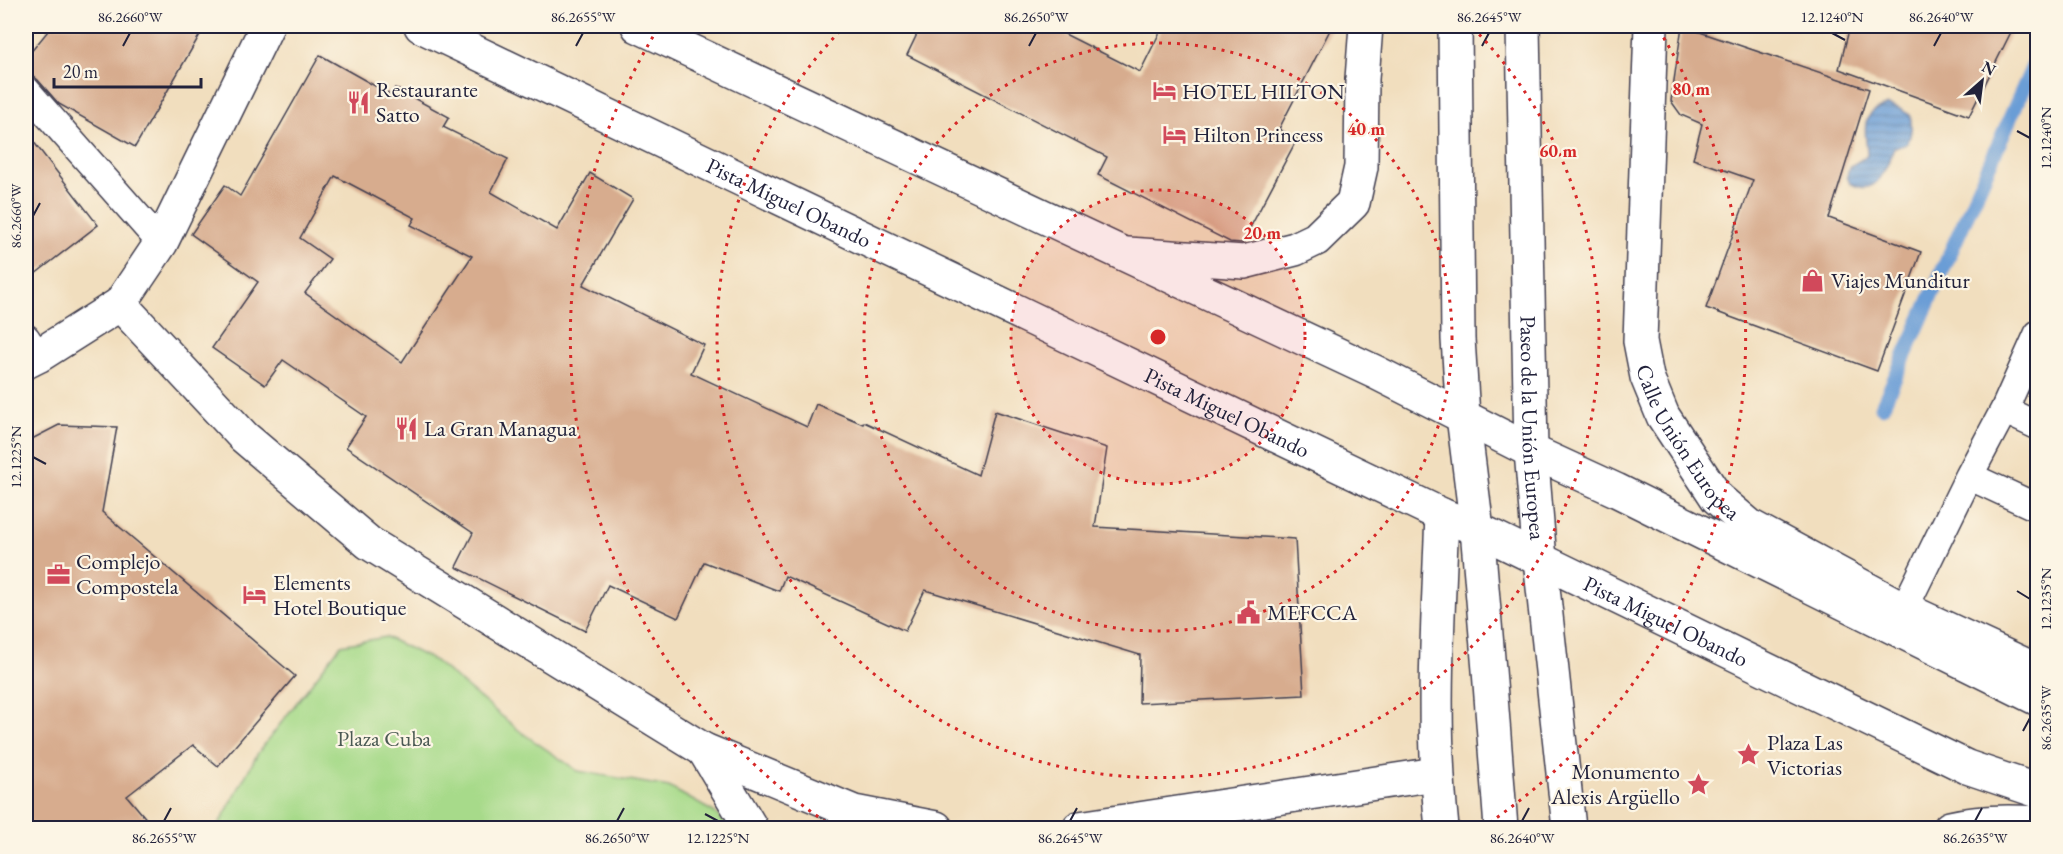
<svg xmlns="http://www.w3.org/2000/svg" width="2063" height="854" font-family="'EB Garamond',serif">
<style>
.green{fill:#a7da8a;stroke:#647e62;stroke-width:1.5}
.water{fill:url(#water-rules);stroke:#466088;stroke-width:1.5}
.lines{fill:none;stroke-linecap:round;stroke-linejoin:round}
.stream{stroke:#6b9dd6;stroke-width:15}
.building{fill:#d7ac8e;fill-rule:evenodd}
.lane-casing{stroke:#413e4f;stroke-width:30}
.street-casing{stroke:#413e4f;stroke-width:36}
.secondary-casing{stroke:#413e4f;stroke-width:36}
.highway-casing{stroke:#413e4f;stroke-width:36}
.lane{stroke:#fff;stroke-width:27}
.street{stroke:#fff;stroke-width:33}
.secondary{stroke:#fff;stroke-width:33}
.highway{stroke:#fff;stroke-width:33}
.ticks{fill:none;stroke:#22223b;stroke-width:2}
.ring{fill:none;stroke:#d62828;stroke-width:3;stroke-dasharray:3 6}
.labels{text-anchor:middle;stroke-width:4.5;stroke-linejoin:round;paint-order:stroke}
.poi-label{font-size:22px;fill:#22223b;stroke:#fcf5e5;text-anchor:start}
.street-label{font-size:22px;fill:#22223b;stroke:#fcf5e5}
.park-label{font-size:22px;fill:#4a5953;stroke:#fcf5e5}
.centre{fill:#d62828;stroke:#fcf5e5;stroke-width:3}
.ring-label{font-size:18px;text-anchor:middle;font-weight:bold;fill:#d62828;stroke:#fcf5e5;stroke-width:4.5;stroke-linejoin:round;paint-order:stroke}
.neatline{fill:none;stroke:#22223b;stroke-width:2}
.ticks-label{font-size:15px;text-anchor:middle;fill:#22223b}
</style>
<defs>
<pattern id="water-rules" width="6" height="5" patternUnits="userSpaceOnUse" patternTransform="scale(1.5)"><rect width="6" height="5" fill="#6b9dd6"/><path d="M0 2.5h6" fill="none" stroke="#5880af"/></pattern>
</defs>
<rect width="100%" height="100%" fill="#fcf5e5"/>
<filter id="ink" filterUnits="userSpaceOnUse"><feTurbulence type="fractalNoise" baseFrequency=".0167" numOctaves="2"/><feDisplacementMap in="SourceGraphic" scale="12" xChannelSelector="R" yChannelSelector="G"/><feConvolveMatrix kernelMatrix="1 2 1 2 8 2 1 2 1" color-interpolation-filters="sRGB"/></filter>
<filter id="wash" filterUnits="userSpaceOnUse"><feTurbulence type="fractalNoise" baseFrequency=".008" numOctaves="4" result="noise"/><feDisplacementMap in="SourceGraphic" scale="24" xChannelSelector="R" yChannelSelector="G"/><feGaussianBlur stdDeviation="1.35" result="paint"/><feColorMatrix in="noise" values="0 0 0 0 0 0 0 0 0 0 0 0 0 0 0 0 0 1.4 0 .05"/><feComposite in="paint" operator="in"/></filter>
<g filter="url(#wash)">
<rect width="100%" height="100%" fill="#f1debe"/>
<path class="green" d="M386,637L435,661L521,732L578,771L669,787L714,812L731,828H217L258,753L341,645Z"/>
<path class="water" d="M1888,105L1898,108L1910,115C1912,126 1912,134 1907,144L1894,148C1886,168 1878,199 1850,183L1847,176L1849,167L1867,156C1867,132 1856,114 1888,105Z"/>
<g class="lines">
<path class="stream" d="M1882,407L2038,55"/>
</g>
<g id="blocks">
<path class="building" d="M52,26H205L135,147L59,104L38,80L32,75H26V58Z
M921,26H1049L1140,72L1163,26H1332L1279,129L1297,139L1242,243L1230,242L1098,175L1107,157L907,55Z
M1682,26L1869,89L1829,218L1921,252L1877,371L1706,308L1753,180L1693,159L1702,124L1681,115L1671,101Z
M1850,26H2014L1969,116L1839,69Z
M320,55L391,95L395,88L449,117L443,127L508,159L491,192L557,230L590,173L633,199L583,285L704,345L691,373L807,427L816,404L863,424L864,422L978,475L995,411L1107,448L1095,527L1295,539L1304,695L1139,703L1140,655L925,590L905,631L785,576L779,591L704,562L678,618L608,585L585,631L456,567L473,533L346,447L366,417L283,360L265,385L212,348L258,282L191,234L225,185L240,196ZM335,176L415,218L411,225L472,256L402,362L305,293L330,259L300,238Z
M26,132L98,225L26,281Z
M59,425L117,427L102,512L295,676L218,766L193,745L127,796L154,828H26V442Z"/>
</g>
</g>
<g filter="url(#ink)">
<use href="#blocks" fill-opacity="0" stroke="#413e4f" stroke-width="1.5"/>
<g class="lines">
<defs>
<path id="lane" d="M26,90L161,243
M26,338L38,356
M2004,410L2038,426
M1969,476L2038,508
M1904,609L1969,476L2004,410L2038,334"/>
<g id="street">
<path id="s1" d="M1651,26L1640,341L1647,377L1663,416L1717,498L1750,526L1904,609L2038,671"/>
<path d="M1128,254L1244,262L1295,249L1316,239L1353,203L1361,167L1362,79L1366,26"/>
<path d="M120,304L244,437L369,543L704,750L854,812L936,828"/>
<path d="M704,750L751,828"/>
<path d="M1079,828L1436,774"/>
<path d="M1442,828C1431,724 1438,620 1442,515"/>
<path d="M1950,828C1978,821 2009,821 2038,823"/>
</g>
<g id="secondary">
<path id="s2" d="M421,26L1442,515L1477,529L1967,767L2038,791"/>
<path d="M638,26L1375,372L1531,451L1616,490L2038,699"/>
<path d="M26,362L38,356L120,304L161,243L267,26"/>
</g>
<g id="highway">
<path d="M1455,26L1458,339L1463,416L1477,529L1489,670L1501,828"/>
<path id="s3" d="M1523,26L1531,451L1540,560L1569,828"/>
</g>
</defs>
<use href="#lane" class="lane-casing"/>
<use href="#street" class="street-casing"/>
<use href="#secondary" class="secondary-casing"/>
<use href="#highway" class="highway-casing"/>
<use href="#lane" class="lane"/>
<use href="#street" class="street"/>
<use href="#secondary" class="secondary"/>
<use href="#highway" class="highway"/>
</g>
</g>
<path class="ticks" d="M1832,33L1845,40M123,46L130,33M576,46L583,33M1029,46L1036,33M1482,46L1489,33M1934,46L1941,33M2017,131L2030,138M33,216L40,203M33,457L46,464M2017,591L2030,599M2023,731L2030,718M705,814L718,821M164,821L171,808M617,821L624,808M1070,821L1077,808M1522,821L1529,808M1975,821L1982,808"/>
<circle cx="1158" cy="337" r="147" fill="#d62828" fill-opacity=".12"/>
<g class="ring">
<circle cx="1158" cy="337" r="147"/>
<circle cx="1158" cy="337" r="294"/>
<path d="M1473 28A441 441 0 1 1 843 28"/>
<path d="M833 827A588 588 0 0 1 657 30M1659 30A588 588 0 0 1 1483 827"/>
</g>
<defs>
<symbol id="hotel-bare" viewBox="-9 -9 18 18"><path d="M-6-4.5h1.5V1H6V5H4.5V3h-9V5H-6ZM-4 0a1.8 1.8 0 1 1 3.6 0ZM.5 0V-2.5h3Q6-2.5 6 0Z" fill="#d1495b" stroke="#fcf5e5" stroke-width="2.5" paint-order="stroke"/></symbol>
<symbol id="restaurant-bare" viewBox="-9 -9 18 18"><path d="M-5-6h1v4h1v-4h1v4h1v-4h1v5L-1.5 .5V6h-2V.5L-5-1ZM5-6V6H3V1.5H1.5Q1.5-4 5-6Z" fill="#d1495b" stroke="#fcf5e5" stroke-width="2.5" paint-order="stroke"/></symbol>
<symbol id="shop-bare" viewBox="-9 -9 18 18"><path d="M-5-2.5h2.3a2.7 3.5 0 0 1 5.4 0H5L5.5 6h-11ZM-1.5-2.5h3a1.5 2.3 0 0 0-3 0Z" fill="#d1495b" stroke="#fcf5e5" stroke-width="2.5" paint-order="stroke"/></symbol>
<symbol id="office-bare" viewBox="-9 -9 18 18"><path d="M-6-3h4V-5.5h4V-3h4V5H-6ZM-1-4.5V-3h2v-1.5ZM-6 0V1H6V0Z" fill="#d1495b" stroke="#fcf5e5" stroke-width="2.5" paint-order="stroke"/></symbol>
<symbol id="civic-bare" viewBox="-9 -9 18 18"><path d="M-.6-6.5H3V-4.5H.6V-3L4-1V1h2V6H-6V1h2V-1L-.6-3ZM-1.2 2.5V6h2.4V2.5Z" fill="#d1495b" stroke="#fcf5e5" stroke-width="2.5" paint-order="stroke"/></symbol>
<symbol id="sight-bare" viewBox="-9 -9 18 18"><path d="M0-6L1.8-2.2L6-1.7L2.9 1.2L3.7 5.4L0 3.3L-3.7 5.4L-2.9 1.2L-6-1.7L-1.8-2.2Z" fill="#d1495b" stroke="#fcf5e5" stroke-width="2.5" paint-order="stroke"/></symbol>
</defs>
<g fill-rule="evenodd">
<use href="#hotel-bare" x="1148" y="74" width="33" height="33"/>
<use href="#restaurant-bare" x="342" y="86" width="33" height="33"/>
<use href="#hotel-bare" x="1158" y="118" width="33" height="33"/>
<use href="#shop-bare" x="1796" y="264" width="33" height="33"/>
<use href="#restaurant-bare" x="390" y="412" width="33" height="33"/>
<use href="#office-bare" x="42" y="558" width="33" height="33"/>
<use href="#hotel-bare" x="238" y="578" width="33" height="33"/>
<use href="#civic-bare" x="1232" y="596" width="33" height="33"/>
<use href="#sight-bare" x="1732" y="738" width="33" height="33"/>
<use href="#sight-bare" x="1682" y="768" width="33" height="33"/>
</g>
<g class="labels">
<g class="poi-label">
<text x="376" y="97">Restaurante<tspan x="376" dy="25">Satto</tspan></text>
<text x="1182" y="99">HOTEL HILTON</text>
<text x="1193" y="142">Hilton Princess</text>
<text x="1831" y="288">Viajes Munditur</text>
<text x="424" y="436">La Gran Managua</text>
<text x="76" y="569">Complejo<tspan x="76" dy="25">Compostela</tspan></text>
<text x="273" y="590">Elements<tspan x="273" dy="25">Hotel Boutique</tspan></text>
<text x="1267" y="620">MEFCCA</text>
<text x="1767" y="750">Plaza Las<tspan x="1767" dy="25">Victorias</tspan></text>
<text x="1680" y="779" text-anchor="end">Monumento<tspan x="1680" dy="25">Alexis Argüello</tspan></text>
</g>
<g class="street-label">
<text dy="8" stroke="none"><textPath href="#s2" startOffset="408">Pista Miguel Obando</textPath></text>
<text dy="8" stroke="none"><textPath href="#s2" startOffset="894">Pista Miguel Obando</textPath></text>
<text dy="8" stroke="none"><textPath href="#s3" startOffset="402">Paseo de la Unión Europea</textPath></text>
<text dy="8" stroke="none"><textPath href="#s1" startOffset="429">Calle Unión Europea</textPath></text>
<text dy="8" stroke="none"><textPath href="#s2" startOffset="1380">Pista Miguel Obando</textPath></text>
</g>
<g class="park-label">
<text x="384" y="746">Plaza Cuba</text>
</g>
</g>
<circle cx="1158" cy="337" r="9" class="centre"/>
<g class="ring-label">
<text x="1691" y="95">80 m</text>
<text x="1366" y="135">40 m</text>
<text x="1558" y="157">60 m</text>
<text x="1262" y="239">20 m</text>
</g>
<rect width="2063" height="854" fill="none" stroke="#fcf5e5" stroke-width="66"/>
<g transform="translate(1982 81) rotate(28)" stroke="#fcf5e5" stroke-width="4.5" paint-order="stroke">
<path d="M0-4.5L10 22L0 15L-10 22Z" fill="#22223b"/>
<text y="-9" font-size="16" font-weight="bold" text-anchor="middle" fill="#22223b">N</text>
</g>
<path d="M54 78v9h147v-9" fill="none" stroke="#22223b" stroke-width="3"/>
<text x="63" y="78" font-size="18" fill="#22223b" stroke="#fcf5e5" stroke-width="4.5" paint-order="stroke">20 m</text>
<rect x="33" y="33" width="1997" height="788" class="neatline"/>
<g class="ticks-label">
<text x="130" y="22">86.2660°W</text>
<text x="583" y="22">86.2655°W</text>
<text x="1036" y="22">86.2650°W</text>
<text x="1489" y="22">86.2645°W</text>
<text x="1832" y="22">12.1240°N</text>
<text x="1941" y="22">86.2640°W</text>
<text transform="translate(2046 138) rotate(-90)" y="5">12.1240°N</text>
<text transform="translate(16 216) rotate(-90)" y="5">86.2660°W</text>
<text transform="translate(16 457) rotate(-90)" y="5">12.1225°N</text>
<text transform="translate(2046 599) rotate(-90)" y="5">12.1235°N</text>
<text transform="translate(2046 718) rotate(-90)" y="5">86.2635°W</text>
<text x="164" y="843">86.2655°W</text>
<text x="617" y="843">86.2650°W</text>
<text x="718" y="843">12.1225°N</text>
<text x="1070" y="843">86.2645°W</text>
<text x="1522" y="843">86.2640°W</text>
<text x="1975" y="843">86.2635°W</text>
</g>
</svg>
